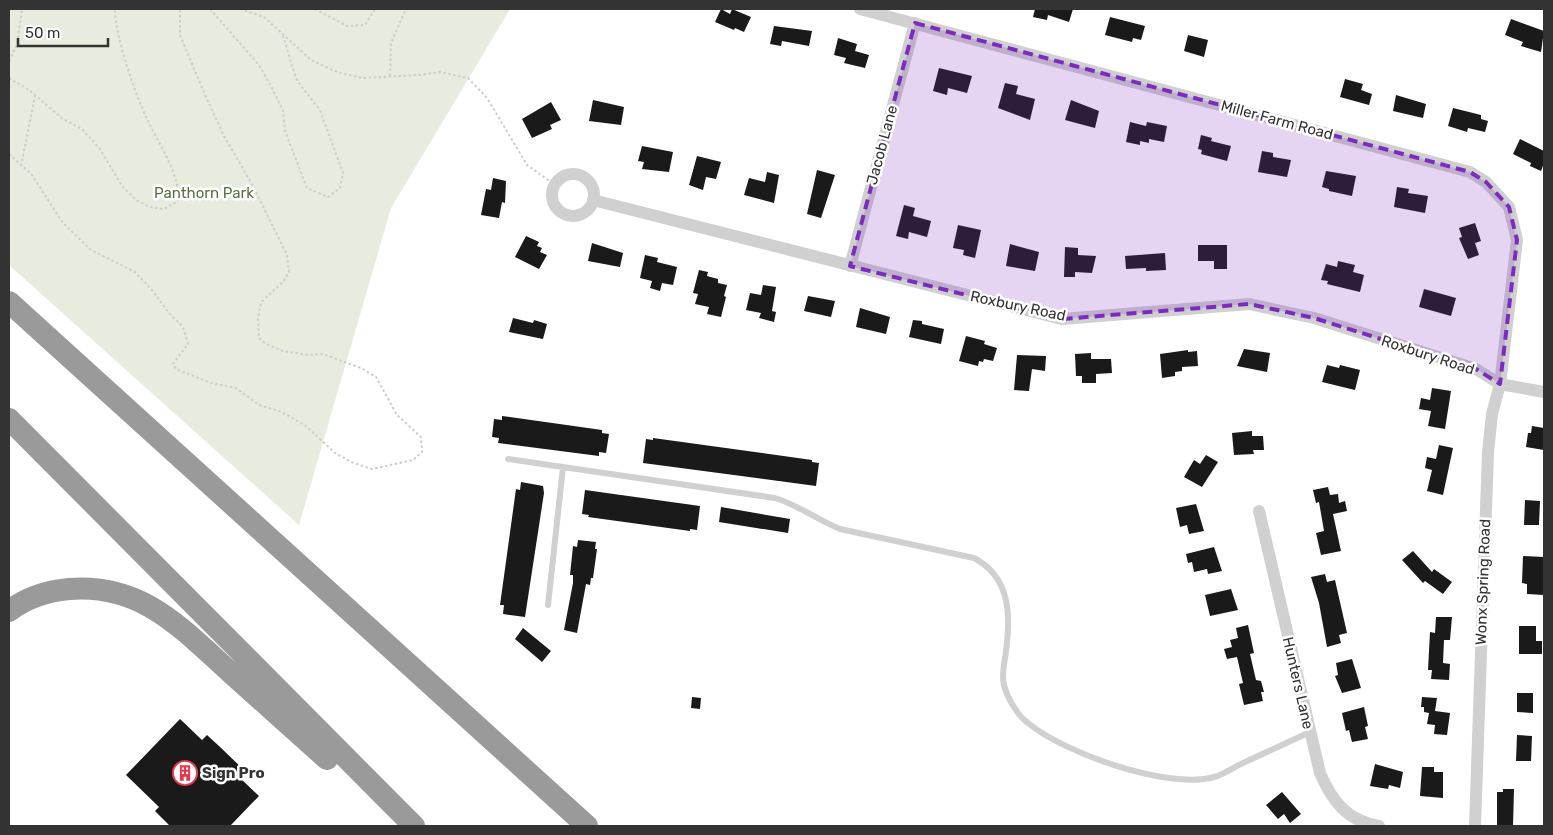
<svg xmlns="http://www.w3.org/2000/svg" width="1553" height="835" font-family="Rubik,sans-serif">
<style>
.green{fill:#e7ecdf}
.building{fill:#1a1a1a}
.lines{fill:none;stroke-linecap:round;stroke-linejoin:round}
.path{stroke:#cdcdcd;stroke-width:2;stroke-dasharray:2.5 2.5;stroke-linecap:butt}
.service{stroke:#d0d0d0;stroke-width:6}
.minor{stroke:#d0d0d0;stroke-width:12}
.motorway{stroke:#9a9a9a;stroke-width:22}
.marked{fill:#7b2cbf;fill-opacity:0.2;stroke:#7b2cbf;stroke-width:4;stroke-dasharray:10 6;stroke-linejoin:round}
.labels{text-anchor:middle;stroke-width:5;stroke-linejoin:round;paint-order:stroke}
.street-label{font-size:15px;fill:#333;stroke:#fff}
.park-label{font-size:15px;fill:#58713e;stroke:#fff}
.poi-label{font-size:15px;font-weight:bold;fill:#333;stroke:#fff;text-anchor:start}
</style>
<rect width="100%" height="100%" fill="#fff"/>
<path class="green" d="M9,9H510L391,208L299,525L9,265Z"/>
<path class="building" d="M721,9L730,14L732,9L751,17L744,32L735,28L734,30L715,22Z
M1035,9H1073L1069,22L1048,15L1047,20L1033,17Z
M1110,17L1145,26L1141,40L1133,38L1132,42L1105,35Z
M1511,19L1544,31L1541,52L1521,46L1523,42L1505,35Z
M774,26L812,31L809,46L782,41L781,46L770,44Z
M1188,35L1208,40L1204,57L1184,51Z
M838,38L857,44L855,51L869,55L865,68L844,63L846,58L834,55Z
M939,68L972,76L967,93L948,88L947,95L933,91Z
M1345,79L1363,84L1361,90L1372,94L1369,105L1340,97Z
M1005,83L1018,86L1016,94L1035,99L1030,120L998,108Z
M1396,95L1426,104L1423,118L1393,111Z
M593,100L624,107L621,125L589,121Z
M1071,100L1099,111L1095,128L1065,120Z
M551,102L561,120L550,125L552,129L532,138L522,119Z
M1453,108L1481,115V119L1488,121L1485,132L1468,128L1467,132L1448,126Z
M1130,122L1146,126L1147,122L1167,126L1164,142L1149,139V143L1140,141V145L1126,142Z
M1201,135L1212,138L1211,141L1231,146L1227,161L1201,154L1202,150L1198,149Z
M1520,139L1544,151V163L1541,171L1530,166L1531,163L1513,154Z
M642,146L673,152L669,172L642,169L644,162L638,161Z
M1262,151L1273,153V157L1291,160L1287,177L1258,172Z
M697,156L721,162L716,179L706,177L703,190L689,185Z
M817,170L835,175L821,218L807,214Z
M1326,171L1356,176L1352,196L1329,191V189L1322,187Z
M767,172L779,175L774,203L744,195L749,178L765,182Z
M493,178L506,181L505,203L502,202L499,218L481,215L486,189L491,190Z
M1397,187L1409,189L1408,193L1428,196L1425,213L1394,207Z
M904,205L915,208L913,216L931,221L927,237L909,232L908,239L896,236Z
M1475,223L1481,241L1475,243L1479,255L1468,259L1459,238L1462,237L1459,228Z
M958,225L981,230L975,258L963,255L964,250L953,248Z
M526,236L539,242L537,246L542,248L540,252L547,255L539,269L515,257Z
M592,243L623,253L620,267L588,261Z
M1010,244L1039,252L1035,271L1006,266Z
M1198,245H1227V269H1214V261H1198Z
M1065,247L1078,248V255L1096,256L1092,273L1075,272V277H1064Z
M1165,253L1166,270L1146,271V268L1126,269L1125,256Z
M645,255L658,258L657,262L677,267L673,285L662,283L660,291L650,288L652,281L640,278Z
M1338,261L1355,265L1353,272L1364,275L1360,292L1327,284L1328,281L1321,280L1326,264L1337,267Z
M699,270L708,272L707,276L718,279V283L727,285L724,296L726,297L721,317L707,314L709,307L695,304L698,294L693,293Z
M763,285L776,287L772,311L776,312L774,322L759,318L761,313L746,310L750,293L761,295Z
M1424,289L1456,298L1451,316L1419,307Z
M808,296L835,301L831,317L804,311Z
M860,308L890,317L886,334L856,327Z
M513,318L533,323L534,320L547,324L543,339L509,332Z
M913,320L922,321V324L944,329L941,344L909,337Z
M966,336L985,341L984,344L997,348L993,361L984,359L983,362L979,361L978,366L959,361Z
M1244,349L1270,353L1267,372L1237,366Z
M1188,350V352L1197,351L1198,366L1182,367V371L1175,372V376L1162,378L1160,354Z
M1091,353V359H1111L1112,373L1096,374V383H1082V376H1076L1075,354Z
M1017,355L1046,356L1045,371L1032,369L1029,391L1014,390Z
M1327,365L1339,368L1340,365L1360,370L1355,390L1322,382Z
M1432,388L1451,391L1445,429L1428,426L1431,411L1419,409L1421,398L1430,400Z
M502,416L602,430V433L609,434L606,453L599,452V456L498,443L499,438L492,437L494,419L502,420Z
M1532,426L1544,428V450L1526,447L1528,433H1531Z
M1252,431V436H1263L1264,450H1253L1254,454L1234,455L1232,433Z
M653,438L812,460V462L819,463L816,486L643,463L646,439L653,440Z
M1439,445L1453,448L1443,495L1427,491L1432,470L1425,468L1427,457L1436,459Z
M1206,455L1218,462L1202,487L1184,477L1194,460L1200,464Z
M521,482L543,486L544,493L525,617L503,614L504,605H500L516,489L520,490Z
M1328,487L1330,495L1338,494L1339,503L1345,501L1347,511L1333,514L1341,551L1321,555L1316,533L1324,531L1319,502L1316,503L1313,490Z
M585,490L700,506L697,530L690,529V531L588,517L589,515L582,514Z
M1525,500L1540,501L1539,525H1524Z
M1196,504L1204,531L1189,534L1187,525L1180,527L1176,508Z
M721,507L790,519L788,533L719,522Z
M578,540L596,542L595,549H597L593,578H591L590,585L586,584L577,633L564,630L573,583V575H570L573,546L577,547Z
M1214,547L1222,571L1208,574L1207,569L1194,572L1192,562L1188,563L1186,554Z
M1413,551L1432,572L1434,569L1452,582L1443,594L1425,581L1423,583L1402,560Z
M1523,556L1544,557V595L1527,594V584L1522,583Z
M1325,574L1327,582L1335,580L1347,633L1339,635L1341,643L1327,647L1319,603L1311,577Z
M1231,589L1238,610L1210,616L1205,595Z
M1436,617H1452L1450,640H1444L1443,663L1450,664L1449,680L1431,679L1432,670H1428L1430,632L1435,633Z
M1248,625L1254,653L1250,654L1256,680L1261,681L1264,692H1261L1263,701L1244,705L1239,684L1243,683L1237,657L1227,659L1224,649L1232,647L1230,640L1238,638L1236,628Z
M1519,626H1536V641H1542V654H1519Z
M523,628L551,651L542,662L515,639Z
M1352,659L1361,688L1342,693L1335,676L1338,675L1336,663Z
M1517,693H1533V713L1517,712Z
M692,697L701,698L700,709L691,708Z
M1422,697L1437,698L1435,711L1450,713L1447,735L1434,734L1435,725L1427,724L1429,713L1424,712V707H1421Z
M1364,707L1368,726L1365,727L1368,739L1352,742L1349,730L1346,731L1342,713Z
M180,719L202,740L207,735L219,746L244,770L238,776L259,796L230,826H170L155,811L159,807L126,775Z
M1517,735L1532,736L1531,761H1516Z
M1375,764L1403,772L1400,788L1389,785L1388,789L1370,786Z
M1422,767H1434V772H1443V798L1420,796Z
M1503,789H1514L1513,826H1497V792H1503Z
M1282,792L1301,814L1290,823L1284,814L1278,819L1266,805Z"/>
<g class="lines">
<path class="path" d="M210,9L259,65L272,88L283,111L285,131L307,188L328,197L340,188L343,173L320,110L297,81L283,36
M240,9L264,17L311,60L337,72L362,78L420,75L440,72L468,78L487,98L527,165L555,185
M315,9L347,26L365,25L375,9
M9,61L17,45L22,9
M390,76L391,43L406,9
M9,78L29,90L63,119L82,129L100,149L122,186L136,200L150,207L164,209L178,201C181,175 158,143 147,119C135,93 115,37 115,9
M9,154L32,175L63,223L91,250L135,272L152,290L169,313L183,327L188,344L173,364L176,369L211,383L236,388L259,405L282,412L306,426L335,453L351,462L372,469L413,460L422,452L421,437L397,415L376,377L361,368L323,354L308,355L283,351L266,344L259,338L258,319L261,302L283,282L289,272L287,255L253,186L224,136L205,95L180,35V9
M21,166L35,96"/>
<path class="service" d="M508,459L775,498C798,505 818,520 840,529L974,558C1010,577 1011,614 1006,651C1005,661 1001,675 1004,685C1007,697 1017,715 1028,723C1064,753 1168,790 1214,777C1223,775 1232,768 1241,764C1264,753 1287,743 1310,732
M548,605L563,467"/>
<path class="minor" d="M860,9L1470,172L1486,182L1509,207L1517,240L1500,384L1492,414L1488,452L1475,826
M552 195a21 21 0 1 1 42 0a21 21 0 1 1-42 0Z
M593,200L1062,319L1249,304L1314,318L1476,369L1500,384L1544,392
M850,266L915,23
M1259,511L1320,773C1332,801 1347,821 1379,826"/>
<path class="motorway" d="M9,302L587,826
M9,419L414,826
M9,611C26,598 47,591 69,589C142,583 181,628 231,673C263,702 295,730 327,759"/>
</g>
<path class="marked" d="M915,23L1470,172L1486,182L1509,207L1517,240L1500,384L1476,369L1314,318L1249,304L1062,319L850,266Z"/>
<defs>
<symbol id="building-ring" viewBox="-11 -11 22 22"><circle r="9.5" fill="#fff" stroke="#ea354a" stroke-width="1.5"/><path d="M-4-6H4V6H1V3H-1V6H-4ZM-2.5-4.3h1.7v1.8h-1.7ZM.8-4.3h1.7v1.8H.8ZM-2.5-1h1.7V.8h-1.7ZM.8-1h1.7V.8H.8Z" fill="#ea354a"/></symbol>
</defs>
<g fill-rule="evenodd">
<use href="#building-ring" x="171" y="759" width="28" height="28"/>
</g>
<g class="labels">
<g class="street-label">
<text transform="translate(1277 120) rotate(15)" y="5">Miller Farm Road</text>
<text transform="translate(882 145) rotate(-75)" y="5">Jacob Lane</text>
<text transform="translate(1018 306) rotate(12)" y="5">Roxbury Road</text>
<text transform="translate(1428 355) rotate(18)" y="5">Roxbury Road</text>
<text transform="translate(1483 582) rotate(-88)" y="5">Wonx Spring Road</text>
<text transform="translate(1298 683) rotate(77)" y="5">Hunters Lane</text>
</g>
<g class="park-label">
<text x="204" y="198">Panthorn Park</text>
</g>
<g class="poi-label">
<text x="202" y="778">Sign Pro</text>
</g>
</g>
<rect width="1553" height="835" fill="none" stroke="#333333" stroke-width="20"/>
<path d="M18 38v8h90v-8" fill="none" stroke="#333333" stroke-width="2.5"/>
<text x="25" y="38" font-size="15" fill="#333333" stroke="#ffffff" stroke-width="4" paint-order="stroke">50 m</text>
</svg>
